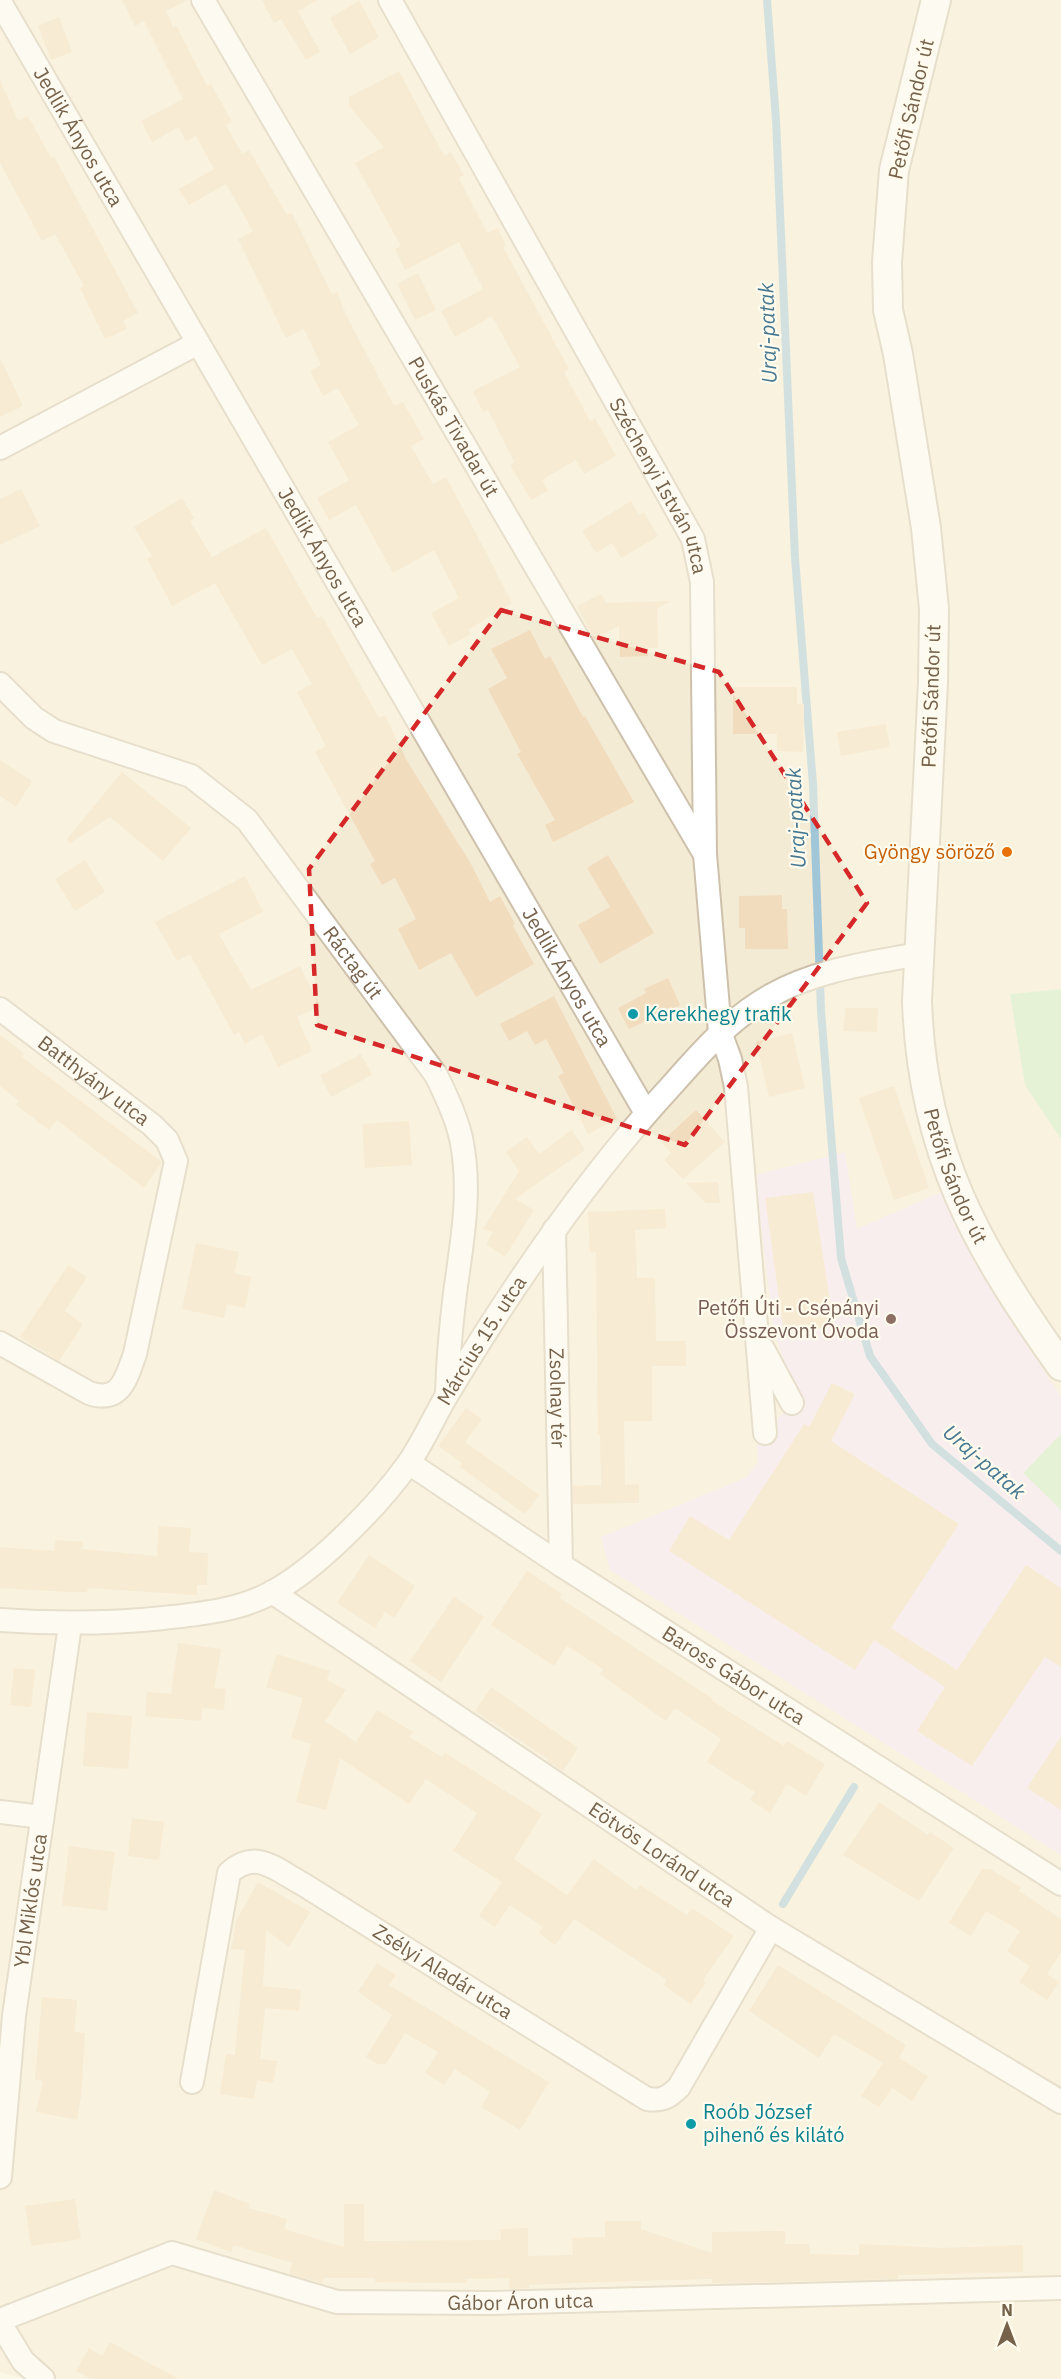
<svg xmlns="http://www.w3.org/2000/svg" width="1061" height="2379" font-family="'IBM Plex Sans',sans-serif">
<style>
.residential{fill:#f4ebd5}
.education{fill:#f5e3f9}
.green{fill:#cdeac4}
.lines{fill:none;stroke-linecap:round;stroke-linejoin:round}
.stream{stroke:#a0c6d8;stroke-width:8}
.building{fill:#f2dcbe}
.minor-casing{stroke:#cec1ac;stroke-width:26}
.tertiary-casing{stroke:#cec1ac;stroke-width:32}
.minor{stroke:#fff;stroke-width:22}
.tertiary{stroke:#fff;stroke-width:28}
.marked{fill:none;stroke:#d62828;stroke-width:4.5;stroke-dasharray:12 8;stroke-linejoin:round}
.food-dot{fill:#e8710a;stroke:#fffbed;stroke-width:2}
.culture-dot{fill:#0f9aa8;stroke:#fffbed;stroke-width:2}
.education-dot{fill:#8d6e63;stroke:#fffbed;stroke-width:2}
.labels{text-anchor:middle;stroke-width:4.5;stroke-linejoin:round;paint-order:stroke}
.street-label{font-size:20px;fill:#76624b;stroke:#fffbed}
.food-label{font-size:20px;fill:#c56008;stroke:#fffbed;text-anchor:end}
.culture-label{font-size:20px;fill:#0d838f;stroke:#fffbed;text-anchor:start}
.education-label{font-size:20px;fill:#785e54;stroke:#fffbed;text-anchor:end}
.water-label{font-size:21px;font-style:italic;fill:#477891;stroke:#fffbed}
</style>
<rect width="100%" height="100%" fill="#fcf8e6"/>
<path class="residential" d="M0,0H1061V989L1010,994L1025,1085L1061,1139V2379H25L0,2372Z"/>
<path class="education" d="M845,1152L857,1229L941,1192L1001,1306L1061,1397V1855L610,1570L601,1537L745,1478L758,1463L757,1442L792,1403L788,1373L774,1332L755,1175Z"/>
<path class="green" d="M1061,989V1139L1025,1085L1010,994Z
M1061,1434V1510L1023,1473Z"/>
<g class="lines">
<path class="stream" d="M767,0L776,120L795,558L813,784L821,1011L841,1258L870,1356L932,1444L1061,1551
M783,1904L854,1787"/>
</g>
<path class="building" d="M122,0H188L166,11L173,27L176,25L207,86L211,84L232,122L226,125L242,154L249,150L287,215L292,213L332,294L337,292L347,317L394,406L403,402L424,439L411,446L433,484L446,477L478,537L512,603L468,630L471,634L449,646L431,613L459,598L434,550L393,573L356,505L329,520L317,498L349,480L328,442L359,425L338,388L323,396L310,371L321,365L304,329L286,338L238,239L253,231L226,184L189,205L179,189L214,169L196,136L186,141L179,127L152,142L141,121L183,99L144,21L135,26Z
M262,0H318L298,11L320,52L306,60L281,19L274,23Z
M359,1L379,37L350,54L330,18Z
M59,17L72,52L51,60L38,26Z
M399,71L444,156L451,152L464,175L459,178L487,233L497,228L506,245L503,247L569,369L564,372L590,421L595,418L616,456L584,474L576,460L542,480L548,491L531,500L510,465L514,462L488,410L483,412L473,391L520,367L492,316L455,337L441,311L483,289L459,242L405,270L395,249L401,246L355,163L384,147L349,106V97Z
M0,80L18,121L28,116L51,158L54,156L138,313L123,321L127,329L105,339L80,288L84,286L55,234L42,241L0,163Z
M418,273L436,310L415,320L397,284Z
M0,358L23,406L0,417Z
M21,489L40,526L0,545V499Z
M182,498L194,518L190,521L212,557L266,528L317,618L322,616L379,718L385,715L406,759L471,864L490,902L500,896L515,924L513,926L534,964L476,997L451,953L419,970L398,929L416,919L395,878L382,885L370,864L375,861L315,752L326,746L297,692L312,684L292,649L262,665L215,583L172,606L147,559L152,556L134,527Z
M631,501L639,515L644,512L658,536L621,558L612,543L596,553L582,531Z
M601,594L606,603L671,601L657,608L658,648H648V656L620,657L619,626L594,639L577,606Z
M530,630L545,659L550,656L583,717L585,716L634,802L553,842L545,825L555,820L517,754L521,752L488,689L507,678L491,649Z
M733,687H797V704H804L803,752L777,751V734H733Z
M886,724L890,747L841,756L837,732Z
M0,760L32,781L16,807L0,796Z
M122,772L191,828L163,861L110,817L70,843L67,839Z
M608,855L654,933L600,964L578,925L610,907L587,868Z
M85,860L105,892L75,911L55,879Z
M245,876L263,912L219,934L251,990L300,966L320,1006L297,1017L312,1051L278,1067L262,1034L245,1044L239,1032L234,1035L190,954L177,961L155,922Z
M782,895V909H787L788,949H745V928H739V896Z
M668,978L680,1005L629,1029L618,1008L646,993L644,989Z
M554,996L617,1119L588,1134L558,1076L564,1073L546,1039L535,1045L527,1031L509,1041L500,1024Z
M846,1008H878L877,1032L843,1031Z
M792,1033L805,1088L769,1097L756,1042Z
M0,1035L24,1053L22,1057L162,1162L144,1188L57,1120L49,1130L16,1105L19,1101L0,1086Z
M361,1054L372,1075L331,1097L320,1075Z
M894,1086L929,1188L894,1200L859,1098Z
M696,1110L725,1142L683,1179L664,1160L671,1153L661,1142Z
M409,1121L412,1165L365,1168L362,1124Z
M572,1130L585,1150L515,1199L534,1210L505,1257L486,1244L493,1232L483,1229L519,1171L506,1152L527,1137L539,1154Z
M718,1182L720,1203H706L686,1183Z
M813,1192L834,1326L784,1334L765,1198Z
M665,1209L666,1228L635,1230L637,1278H655L656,1341H686V1366H652V1421H624L625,1485L639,1484V1503L573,1504V1486L601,1485L600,1435H598L596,1252L590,1253L588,1212Z
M196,1243L239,1252L234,1273L251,1277L245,1308L227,1304L224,1318L182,1309Z
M68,1265L87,1277L65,1311L83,1324L59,1361L20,1337Z
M832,1383L855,1394L831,1441L959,1524L891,1628L957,1670L1026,1565L1061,1588V1667L1045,1657L972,1766L917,1731L945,1687L874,1640L855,1670L669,1551L690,1516L729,1540L804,1424L809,1427Z
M466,1408L482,1419L465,1442L539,1495L525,1514L460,1467L462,1463L438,1446Z
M159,1526L191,1528L189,1552L208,1553L207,1585H197V1595L88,1588L87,1592H69L0,1588V1547L54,1551L55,1540L83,1542L82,1549L157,1556Z
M369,1555L415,1586L394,1618L385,1612L375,1628L337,1603Z
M527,1571L562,1594L560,1598L713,1699L712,1701L784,1746L787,1741L825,1764L806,1796L787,1784L770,1813L750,1800L755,1792L707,1762L721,1739L675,1708L666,1721L600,1674L603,1669L567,1646L554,1666L491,1625Z
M454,1597L484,1617L441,1682L410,1661Z
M178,1643L221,1649L214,1688L226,1689L224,1710L202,1708L201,1721L145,1716L147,1692L171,1694Z
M277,1654L330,1671L327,1680L346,1690L325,1721L356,1742L377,1710L413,1732L409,1737L442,1757L445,1753L542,1814L514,1859L567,1895L594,1859L636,1890L640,1885L687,1915L692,1908L734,1936L703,1980L706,1982L691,2004L663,1985L667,1980L574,1919L555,1945L539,1933L543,1927L510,1905L495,1927L479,1916L502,1882L453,1851L477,1813L426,1779L409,1804L340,1758L326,1810L296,1802L311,1744L291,1738L303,1698L266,1687Z
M14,1668L35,1670L31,1707L10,1705Z
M491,1687L578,1748L563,1771L547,1761L548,1759L475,1711Z
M87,1712L132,1716L128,1769L83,1766Z
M1061,1736V1810L1027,1788Z
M879,1802L928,1835L930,1832L954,1848L919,1901L843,1855Z
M132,1818L164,1822L159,1860L128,1856Z
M69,1846L115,1852L107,1911L62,1905Z
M982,1869H990L1021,1887L1019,1891L1061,1919V1953L1047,1974L1059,1982L1047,2000L1019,1982L1030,1966L1007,1951L1020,1931L986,1911L971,1936L949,1923Z
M258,1882L310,1912L289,1947L266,1930L263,1986L301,1990L299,2011L265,2008L260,2059L277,2061L273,2083L257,2080L254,2099L220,2094L226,2054L235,2055L245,1950L231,1949L236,1921Z
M377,1963L396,1975L389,1985L549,2082L520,2130L481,2107L490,2092L455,2069L444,2085L425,2073L438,2052L405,2033L386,2064H378L366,2057L392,2015L358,1992Z
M778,1965L906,2045L899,2058L928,2076L912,2101L892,2088L879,2107L861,2096L883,2063L834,2034L819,2058L749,2011Z
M42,1997L77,2000L74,2032L85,2033L81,2097L77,2120L36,2112L43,2081L35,2080Z
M214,2190L250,2204L249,2208L287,2219L284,2229L344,2247V2204H364V2241L501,2240L500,2229L528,2228V2256L573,2255L572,2238L605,2237V2221H641V2229L712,2253V2232L785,2231V2244H809L810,2254L859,2255V2244L942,2248L1023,2245V2272L898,2275V2279L721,2283H712V2279L596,2282L529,2285V2288L510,2289L509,2278L466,2279V2283L375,2282V2278H324L322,2283L289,2274L292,2263L234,2245L231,2252L196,2239Z
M75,2199L81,2239L31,2246L25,2206Z
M110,2342L179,2379H91L76,2371L89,2348L102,2356Z"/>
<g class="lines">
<defs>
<g id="minor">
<path id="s1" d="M203,0L704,853"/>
<path id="s2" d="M390,0L693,539L702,582L705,854L720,1032L730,1059L736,1087L765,1433"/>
<path id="s3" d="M0,2L646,1113"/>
<path d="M0,448L198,343"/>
<path id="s4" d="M0,684L34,718L54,731L191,776L247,820L436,1075C446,1095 456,1116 461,1138C472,1191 462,1241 455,1293C451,1326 448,1360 447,1393"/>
<path id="s5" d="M0,1009L152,1125L167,1140L176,1161L135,1354C126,1378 121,1404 89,1393L0,1343"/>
<path id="s6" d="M554,1230L561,1565"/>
<path d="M763,1349L792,1403"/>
<path id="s7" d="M409,1463L561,1565L1061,1884"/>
<path id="s8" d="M272,1592L771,1928L1061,2102"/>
<path id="s9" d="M0,1620C57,1624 107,1624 164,1618C198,1614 234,1611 265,1596C312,1574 378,1506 408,1464C423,1442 434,1417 447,1395C513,1285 586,1178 673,1084C703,1050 732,1017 772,995C816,970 870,963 919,954"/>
<path d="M0,1812L42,1817"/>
<path id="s10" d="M192,2082L229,1873C255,1849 274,1868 301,1883L647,2099C662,2101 668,2098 679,2087L771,1928"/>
<path id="s11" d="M0,2177L14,2016L70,1625"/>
<path id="s12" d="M0,2320L172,2253L337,2302L492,2303L1061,2288"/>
<path d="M0,2323L23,2361L43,2379"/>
</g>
<g id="tertiary">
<path id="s13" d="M936,0L894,170L887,262L888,310L898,354L926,528L934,609L933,682L917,1001C922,1152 976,1246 1061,1366"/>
</g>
</defs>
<use href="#minor" class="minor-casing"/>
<use href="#tertiary" class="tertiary-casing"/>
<use href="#minor" class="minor"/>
<use href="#tertiary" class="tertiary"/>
</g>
<path d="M0 0H1061V2379H0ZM501,610L719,672L867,903L685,1145L317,1025L309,869Z" fill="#fcf8e6" fill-opacity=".55" fill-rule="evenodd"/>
<path class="marked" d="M501,610L719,672L867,903L685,1145L317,1025L309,869Z"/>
<circle class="food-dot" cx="1007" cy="852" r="6"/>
<g class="culture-dot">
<circle cx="633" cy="1014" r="6"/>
<circle cx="691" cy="2124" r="6"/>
</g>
<circle class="education-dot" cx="891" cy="1319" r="6"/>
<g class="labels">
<g class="street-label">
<text transform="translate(911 109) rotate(-77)" y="7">Petőfi Sándor út</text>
<text dy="7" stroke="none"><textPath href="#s3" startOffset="156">Jedlik Ányos utca</textPath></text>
<text dy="7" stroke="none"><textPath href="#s1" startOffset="495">Puskás Tivadar út</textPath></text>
<text dy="7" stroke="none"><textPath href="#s2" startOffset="556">Széchenyi István utca</textPath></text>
<text dy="7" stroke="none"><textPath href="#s3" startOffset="642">Jedlik Ányos utca</textPath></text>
<text transform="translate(931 696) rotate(-88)" y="7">Petőfi Sándor út</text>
<text dy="7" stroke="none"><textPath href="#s4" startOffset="465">Ráctag út</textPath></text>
<text dy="7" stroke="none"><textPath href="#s3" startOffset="1128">Jedlik Ányos utca</textPath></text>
<text dy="7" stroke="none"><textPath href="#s5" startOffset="118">Batthyány utca</textPath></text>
<text dy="7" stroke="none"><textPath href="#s13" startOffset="1191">Petőfi Sándor út</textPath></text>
<text dy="7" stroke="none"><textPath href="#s9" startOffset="608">Március 15. utca</textPath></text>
<text dy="7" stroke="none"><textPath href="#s6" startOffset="168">Zsolnay tér</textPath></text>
<text dy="7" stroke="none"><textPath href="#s7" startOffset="388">Baross Gábor utca</textPath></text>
<text dy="7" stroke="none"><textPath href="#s8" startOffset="470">Eötvös Loránd utca</textPath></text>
<text dy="7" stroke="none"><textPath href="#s11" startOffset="278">Ybl Miklós utca</textPath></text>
<text dy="7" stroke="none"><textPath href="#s10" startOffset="460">Zsélyi Aladár utca</textPath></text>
<text dy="7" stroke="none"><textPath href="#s12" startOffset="540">Gábor Áron utca</textPath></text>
</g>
<g class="food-label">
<text x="995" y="859">Gyöngy söröző</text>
</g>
<g class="culture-label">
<text x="645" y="1021">Kerekhegy trafik</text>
<text x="703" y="2119">Roób József<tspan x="703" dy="23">pihenő és kilátó</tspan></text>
</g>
<g class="education-label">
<text x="879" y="1315">Petőfi Úti - Csépányi<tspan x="879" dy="23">Összevont Óvoda</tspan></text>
</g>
<g class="water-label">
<text transform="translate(768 333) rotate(-92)" y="7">Uraj-patak</text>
<text transform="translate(796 818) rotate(-93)" y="7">Uraj-patak</text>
<text transform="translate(984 1462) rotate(41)" y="7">Uraj-patak</text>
</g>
</g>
<g transform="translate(1007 2325)" stroke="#fffbed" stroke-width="4.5" paint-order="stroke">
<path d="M0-4.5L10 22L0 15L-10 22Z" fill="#76624b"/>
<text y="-9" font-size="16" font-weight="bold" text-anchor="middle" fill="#76624b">N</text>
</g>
</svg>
